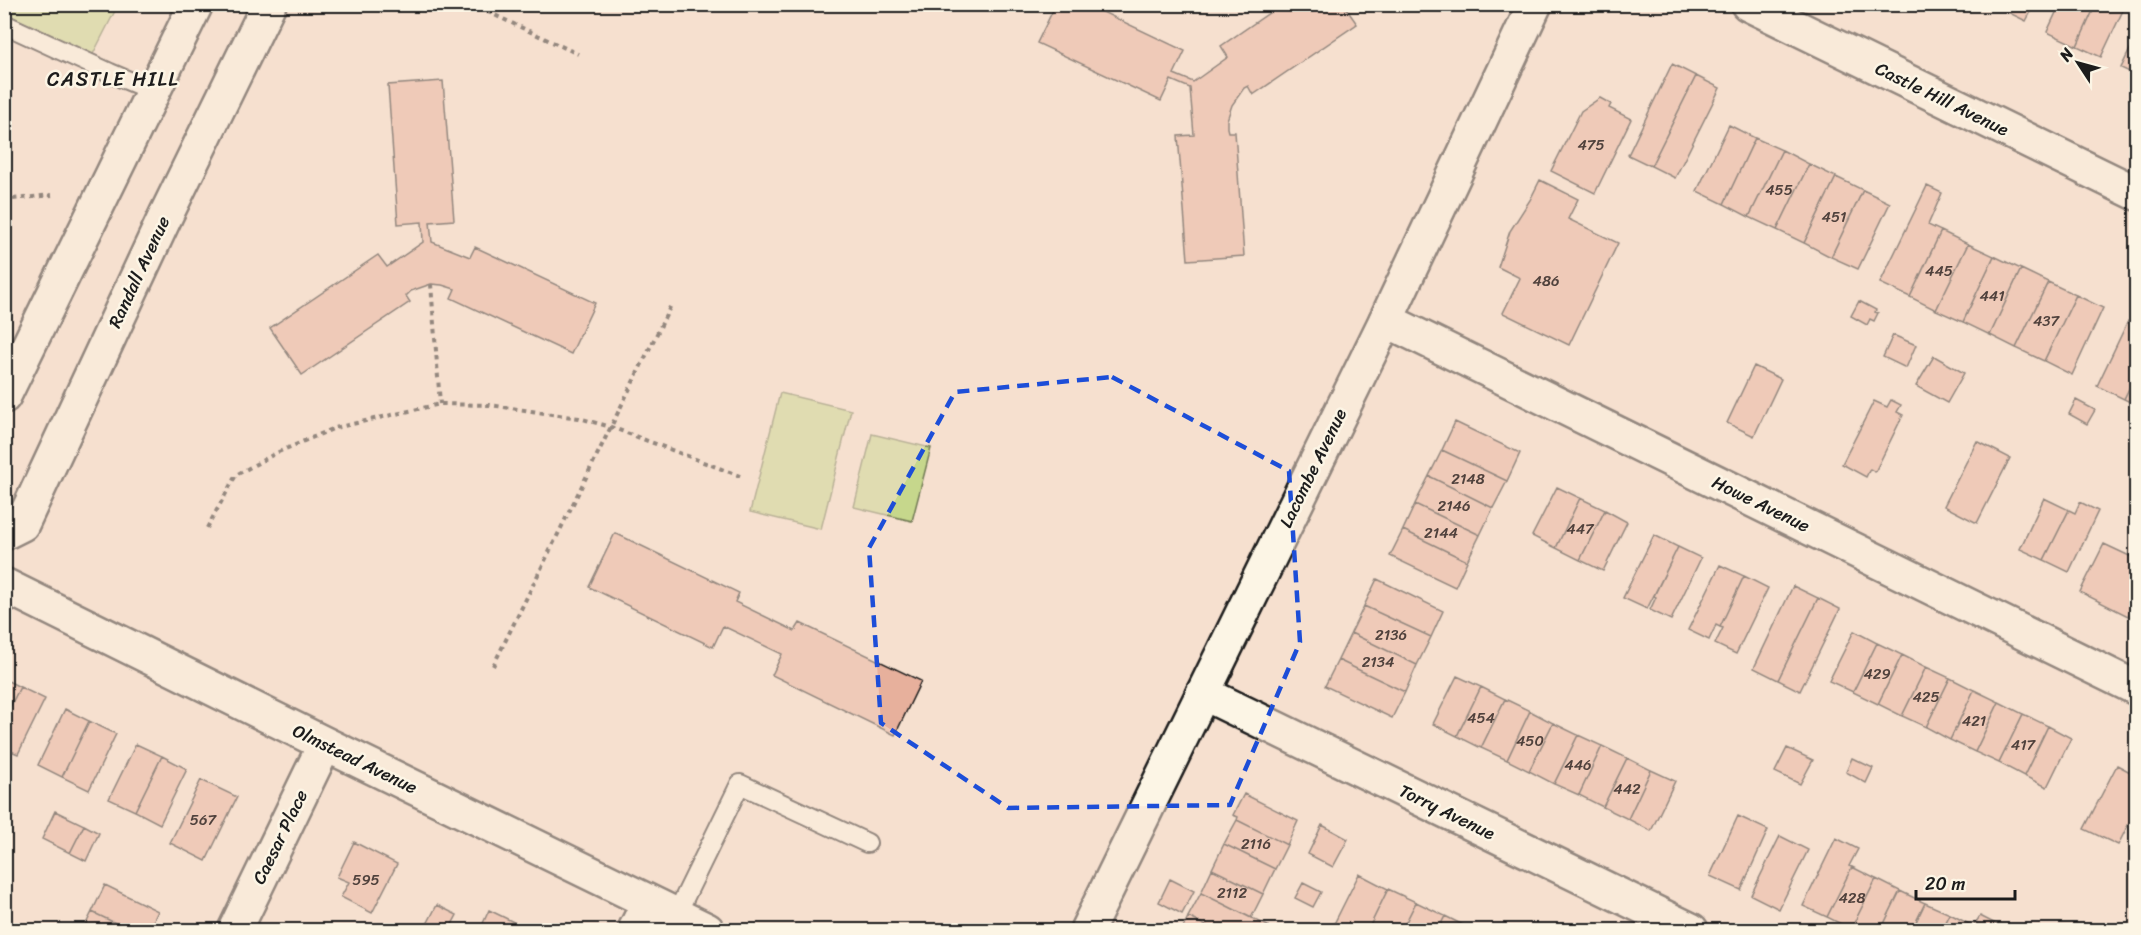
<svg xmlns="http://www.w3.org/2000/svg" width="2141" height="935" font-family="Sriracha,sans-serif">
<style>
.green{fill:#c6d78c;stroke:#717a54;stroke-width:1.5}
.building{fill:#e7b09c;stroke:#1c1c1c;stroke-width:1.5}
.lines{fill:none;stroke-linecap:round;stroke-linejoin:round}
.lane-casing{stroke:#1c1c1c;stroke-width:22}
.street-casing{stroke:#1c1c1c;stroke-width:38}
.secondary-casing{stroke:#1c1c1c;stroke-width:38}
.path{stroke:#1c1c1c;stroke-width:4;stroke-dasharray:4.5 4.5;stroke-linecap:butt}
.lane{stroke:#fcf5e5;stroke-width:18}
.street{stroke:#fcf5e5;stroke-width:33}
.secondary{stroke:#fcf5e5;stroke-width:33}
.marked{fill:none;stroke:#1d4ed8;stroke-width:4.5;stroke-dasharray:12 8;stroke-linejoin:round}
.labels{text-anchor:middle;stroke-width:5;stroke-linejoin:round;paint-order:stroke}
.number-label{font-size:15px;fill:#4f413c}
.street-label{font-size:18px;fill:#1c1c1c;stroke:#fcf5e5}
.neighbourhood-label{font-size:20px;letter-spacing:1.5px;fill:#1c1c1c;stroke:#fcf5e5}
</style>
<rect width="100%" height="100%" fill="#f6e0cf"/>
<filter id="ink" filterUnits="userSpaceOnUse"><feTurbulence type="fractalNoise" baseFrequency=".0167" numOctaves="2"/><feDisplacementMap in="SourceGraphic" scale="12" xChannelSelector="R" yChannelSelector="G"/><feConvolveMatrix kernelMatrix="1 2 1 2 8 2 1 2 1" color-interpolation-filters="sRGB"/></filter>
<g filter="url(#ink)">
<path class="green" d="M4,5H118L92,56L5,13Z
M780,393L851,410L821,529L750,512Z
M872,434L931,448L912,521L854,507Z"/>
<path class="building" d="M1056,4H1086L1185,51L1174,74L1193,82L1228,57L1221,46L1282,4H1343L1357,24L1253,95L1248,86L1244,88L1232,105L1227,120V128L1228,132H1235L1244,256L1188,260L1178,136L1194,135L1190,88L1171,80L1161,101L1037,43Z
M2003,4H2035L2026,21L2001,9Z
M2060,4H2096L2077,46L2047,32Z
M2096,4H2126L2101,57L2077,46Z
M2136,37V75L2121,68Z
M1672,64L1696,76L1651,166L1628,155Z
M1696,76L1720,88L1675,178L1651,166Z
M443,81L454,220L430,222L432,242L470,257L475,247L595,303L571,354L451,298L455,289L442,285L431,284L411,291L406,296L410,302L302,375L270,328L378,255L387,267L423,242L422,222L398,224L388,85Z
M1600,98L1611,104L1609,108L1631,119L1595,193L1551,171L1581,111Z
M1729,125L1755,138L1724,204L1697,191Z
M1755,138L1782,150L1749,217L1724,204Z
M1782,150L1809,164L1777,230L1749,217Z
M1809,164L1836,177L1804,243L1777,230Z
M1836,177L1863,190L1831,257L1804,243Z
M1540,180L1578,199L1568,219L1618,243L1569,345L1503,313L1520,278L1498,267L1510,231L1530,200Z
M1927,186L1942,193L1928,225L1941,231L1910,297L1880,283Z
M1863,190L1890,203L1858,269L1831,257Z
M1941,231L1968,244L1936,310L1910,297Z
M1968,244L1994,256L1963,322L1936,310Z
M1994,256L2021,269L1990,335L1963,322Z
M2021,269L2048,282L2016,348L1990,335Z
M2048,282L2076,295L2044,361L2016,348Z
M2076,295L2103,308L2072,375L2044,361Z
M1859,301L1876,310L1875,312L1878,313L1874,321L1870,319L1867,325L1851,316Z
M2128,321L2136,325V374L2124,399L2097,386Z
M1893,335L1916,345L1906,368L1883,357Z
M1934,356L1964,373L1947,403L1916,386Z
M1754,366L1781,379L1754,436L1727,423Z
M2136,374V405L2124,399Z
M1891,400L1901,405L1897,412L1903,415L1875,472L1870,469L1866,477L1842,464L1874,401L1887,407Z
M2076,400L2095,410L2087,424L2069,414Z
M1455,422L1520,453L1507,481L1442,450Z
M1977,441L2010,458L1977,523L1944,506Z
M1442,450L1507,481L1493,508L1429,476Z
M1429,476L1493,508L1480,535L1415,504Z
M1557,487L1580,498L1556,548L1532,536Z
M1580,498L1605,510L1580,560L1556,548Z
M2044,498L2069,510L2044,560L2020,549Z
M2080,502L2098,511L2069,572L2044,560L2069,510L2075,513Z
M1415,504L1480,535L1467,561L1403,530Z
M1605,510L1627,522L1603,571L1580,560Z
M1403,530L1467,561L1455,587L1390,556Z
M615,533L739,593L735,602L795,631L800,623L921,681L895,735L772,675L782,654L723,626L713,647L589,587Z
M1654,535L1678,547L1647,609L1623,598Z
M2104,544L2136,559V599L2128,616L2080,592Z
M1678,547L1701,558L1671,620L1650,610L1656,597L1654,596Z
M1720,565L1744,576L1720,627L1716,625L1709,640L1688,630Z
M1744,576L1768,588L1736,654L1715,644L1723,628L1720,627Z
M1377,579L1443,611L1431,637L1364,606Z
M1793,586L1818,598L1778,680L1754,668Z
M1818,598L1840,609L1800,691L1778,680Z
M1364,606L1431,637L1417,665L1351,633Z
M1854,631L1877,643L1853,692L1829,681Z
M1351,633L1417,665L1405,692L1338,660Z
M1877,643L1902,655L1878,704L1853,692Z
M1902,655L1926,667L1902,716L1878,704Z
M1338,660L1405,692L1392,718L1325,686Z
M1926,667L1950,678L1926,727L1902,716Z
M1457,676L1481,687L1457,736L1433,724Z
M1950,678L1974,690L1950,740L1926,727Z
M4,679L20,687L4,719Z
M20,687L45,699L18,754L4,748V719Z
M1481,687L1505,699L1481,748L1457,736Z
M1974,690L1999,702L1975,752L1950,740Z
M1505,699L1530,711L1507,760L1481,748Z
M1999,702L2023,714L1999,763L1975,752Z
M65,709L89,721L62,777L38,765Z
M1530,711L1553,723L1529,771L1507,760Z
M2023,714L2048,726L2024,776L1999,763Z
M89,721L116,734L89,790L62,777Z
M1553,723L1578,735L1554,784L1529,771Z
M2048,726L2071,738L2047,787L2024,776Z
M1578,735L1602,746L1579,795L1554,784Z
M136,744L162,756L135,811L109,799Z
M1602,746L1627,758L1603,807L1579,795Z
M1787,748L1813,760L1800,784L1775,772Z
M162,756L187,769L160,824L135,811Z
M1627,758L1651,770L1628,819L1603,807Z
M1852,758L1873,768L1866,783L1846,772Z
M2117,765L2136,775V809L2118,845L2084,829Z
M1651,770L1675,781L1651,831L1628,819Z
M201,780L237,797L206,861L170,843Z
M1244,794L1298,821L1287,845L1237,820L1238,817L1233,815Z
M55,811L84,825L70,853L42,839Z
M1738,816L1768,830L1741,890L1710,876Z
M1237,820L1287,845L1275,869L1224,844Z
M84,825L99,833L86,861L70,853Z
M1322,825L1348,839L1333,867L1308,854Z
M1780,836L1808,850L1779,909L1751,895Z
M1836,838L1858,849L1849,866L1852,867L1827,917L1803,906Z
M354,842L397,864L372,913L341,897L349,882L337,877Z
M1224,844L1275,869L1263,894L1212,869Z
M1852,867L1876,879L1851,929L1827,917Z
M1212,869L1263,894L1251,918L1201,893Z
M1359,874L1388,889L1368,930H1331Z
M1170,879L1194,891L1182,914L1159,902Z
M1876,879L1900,891L1881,930H1854L1851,929Z
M1303,883L1321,892L1313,907L1295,898Z
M105,885L158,911L149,930H130L92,912Z
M1388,889L1416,902L1402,930H1368Z
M1900,891L1925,903L1912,930H1881Z
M1201,893L1268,926L1265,930H1215L1188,917Z
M1416,902L1445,916L1438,930H1402Z
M1925,903L1950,914L1942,930H1912Z
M437,905L457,915L449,930H424Z
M489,910L530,930H480Z
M92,912L130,930H83Z
M1950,914L1973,926L1971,930H1942Z
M1445,916L1473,930H1438Z
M1980,916L2000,926L1998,930H1971Z
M1188,917L1215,930H1182Z"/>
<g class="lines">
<defs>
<path id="lane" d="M4,24L110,73L153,91
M676,915L740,784L867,843"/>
<path id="street" d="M1386,320L2136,688
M4,585L325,744L707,930
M1203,693L1691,930
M235,930L325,744
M635,930L649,902"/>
<path id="secondary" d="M1748,4L2136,193
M4,396L196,4
M4,533L22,524L166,215L269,4
M1087,930L1386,320L1535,4"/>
</defs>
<use href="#lane" class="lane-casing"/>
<use href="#street" class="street-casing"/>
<use href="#secondary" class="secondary-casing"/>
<path class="path" d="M471,4L578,54
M4,200L52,195
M431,284L440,404
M207,528L236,475L276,453L335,428L440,404L490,405L579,418L611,427L740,476
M493,666L672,303"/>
<use href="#lane" class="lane"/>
<use href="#street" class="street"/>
<use href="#secondary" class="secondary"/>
</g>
</g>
<path d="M0 0H2141V935H0ZM1112,377L1289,471L1300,642L1230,805L1008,808L881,723L869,548L955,392Z" fill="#f6e0cf" fill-opacity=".55" fill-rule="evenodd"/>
<path class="marked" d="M1112,377L1289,471L1300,642L1230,805L1008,808L881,723L869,548L955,392Z"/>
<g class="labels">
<g class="number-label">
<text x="1591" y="150">475</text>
<text x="1779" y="195">455</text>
<text x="1834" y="222">451</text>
<text x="1939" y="276">445</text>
<text x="1546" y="286">486</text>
<text x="1992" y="301">441</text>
<text x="2046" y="326">437</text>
<text x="1468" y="484">2148</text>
<text x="1454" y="511">2146</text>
<text x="1580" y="534">447</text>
<text x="1441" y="538">2144</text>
<text x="1391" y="640">2136</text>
<text x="1378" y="667">2134</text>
<text x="1877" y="679">429</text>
<text x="1926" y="702">425</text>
<text x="1481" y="723">454</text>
<text x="1974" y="726">421</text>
<text x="1530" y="746">450</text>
<text x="2023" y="750">417</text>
<text x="1578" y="770">446</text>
<text x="1627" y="794">442</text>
<text x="203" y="825">567</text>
<text x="1256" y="849">2116</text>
<text x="366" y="885">595</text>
<text x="1232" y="898">2112</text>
<text x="1852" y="903">428</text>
</g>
<g class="street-label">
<text transform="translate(1942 99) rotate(26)" y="6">Castle Hill Avenue</text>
<text transform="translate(139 272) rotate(-65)" y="6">Randall Avenue</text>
<text transform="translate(1313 468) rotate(-64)" y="6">Lacombe Avenue</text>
<text transform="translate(1761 504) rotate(26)" y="6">Howe Avenue</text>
<text transform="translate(355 759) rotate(26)" y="6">Olmstead Avenue</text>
<text transform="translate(1447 812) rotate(26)" y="6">Torry Avenue</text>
<text transform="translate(280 837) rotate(-64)" y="6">Caesar Place</text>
</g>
<g class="neighbourhood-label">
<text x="113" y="86">CASTLE HILL</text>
</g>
</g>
<rect width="2141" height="935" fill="none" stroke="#fcf5e5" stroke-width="24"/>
<rect x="12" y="12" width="2117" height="911" fill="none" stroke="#1c1c1c" stroke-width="2" filter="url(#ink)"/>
<g transform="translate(2078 63) rotate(306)" stroke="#fcf5e5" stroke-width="4.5" paint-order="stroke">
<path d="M0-4.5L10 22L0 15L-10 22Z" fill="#1c1c1c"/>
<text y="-9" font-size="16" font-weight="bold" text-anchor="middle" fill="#1c1c1c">N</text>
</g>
<path d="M1916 890v9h99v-9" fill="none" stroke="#1c1c1c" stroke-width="3"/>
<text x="1925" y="890" font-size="18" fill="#1c1c1c" stroke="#fcf5e5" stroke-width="4.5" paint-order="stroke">20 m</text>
</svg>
